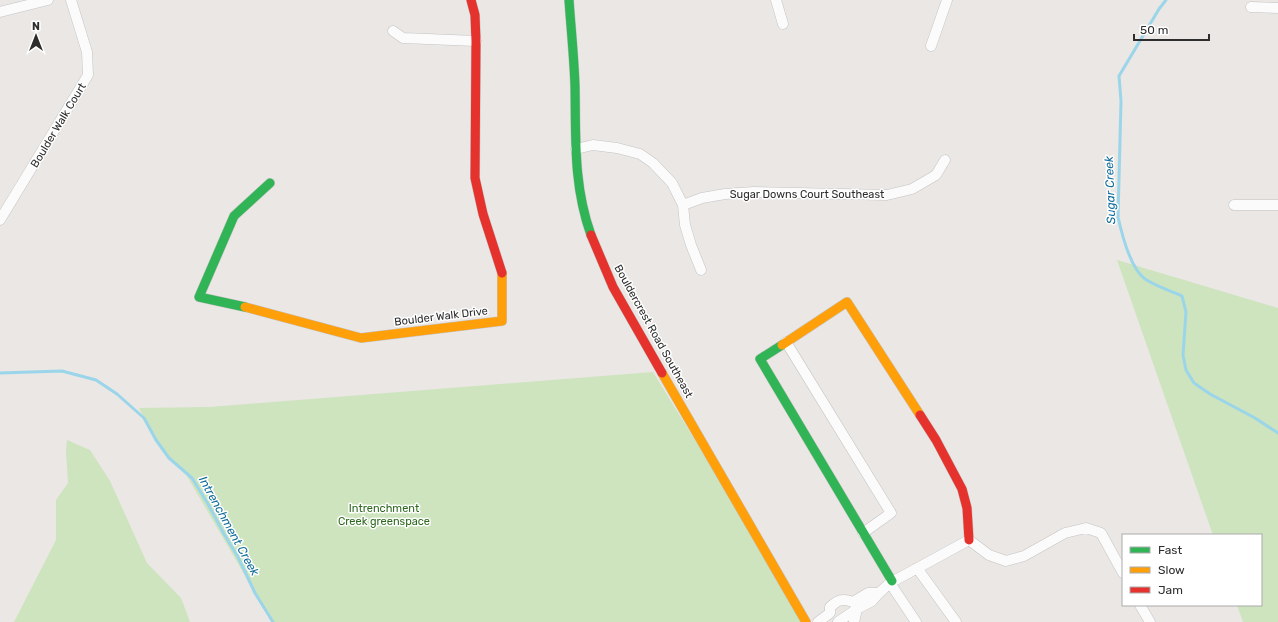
<svg xmlns="http://www.w3.org/2000/svg" width="1278" height="622" font-family="Rubik,sans-serif">
<style>
.green{fill:#cde4be}
.lines{fill:none;stroke-linecap:round;stroke-linejoin:round}
.stream{stroke:#9ad5ea;stroke-width:3}
.street-casing{stroke:#c4c3c4;stroke-width:11}
.fast-casing{stroke:#c4c3c4;stroke-width:10}
.slow-casing{stroke:#c4c3c4;stroke-width:10}
.jam-casing{stroke:#c4c3c4;stroke-width:10}
.street{stroke:#fcfbfb;stroke-width:10}
.fast{stroke:#30b455;stroke-width:9}
.slow{stroke:#ff9f0a;stroke-width:9}
.jam{stroke:#e5322d;stroke-width:9}
.labels{text-anchor:middle;stroke-width:3;stroke-linejoin:round;paint-order:stroke}
.street-label{font-size:11px;fill:#2d2d2d;stroke:#fff}
.park-label{font-size:11px;fill:#2d691d;stroke:#fff}
.water-label{font-size:12px;font-style:italic;fill:#126d9c;stroke:#fff}
</style>
<rect width="100%" height="100%" fill="#eae7e4"/>
<path class="green" d="M1117,260L1278,308V622H1243L1237,605H1261V535H1213Z
M653,372L715,473L801,622H272L184,471L169,458L156,440L139,408L210,407Z
M67,440L90,450L110,481L147,563L181,598L190,622H14L56,540V500L68,483L66,451Z"/>
<g class="lines">
<path class="stream" d="M1166,0L1159,9L1119,76L1121,101L1118,217C1122,235 1130,268 1145,279C1156,286 1170,291 1182,296L1186,312L1183,355L1186,370L1194,383L1210,394L1255,418L1278,433
M0,373L62,371L96,380L117,394L144,418L156,440L169,458L192,478L208,504L224,534L238,557L255,593L273,622"/>
<defs>
<path id="street" d="M776,0L783,24
M1251,7L1278,8
M0,12L48,0
M393,31L403,38L476,41
M931,46L947,0
M576,149L593,145L617,148L640,154L653,163L672,183L683,205L685,225L691,245L701,270
M683,205L702,198L725,194L754,192L887,195L912,189L936,175L945,160
M1234,205H1278
M0,220L88,75L87,52L71,0
M786,342L891,513L863,533
M917,568L956,622
M890,583L916,622
M1140,605L1150,622
M818,622L830,613V607C838,600 842,598 853,602L868,593H879
M838,622L857,609L856,606
M854,622L857,609L872,601L879,593L890,583L969,540L989,555L1006,561L1024,556L1065,533L1086,528L1101,533L1123,573"/>
<path id="fast" d="M569,0C571,29 574,57 575,86C576,137 573,185 591,235
M245,307L199,297L234,216L270,183
M782,345L760,359L892,581"/>
<path id="slow" d="M245,307L361,338L502,321V273
M782,345L847,302L920,415
M662,373L806,622"/>
<path id="jam" d="M471,0L475,15L476,41L475,178L483,214L502,273
M591,235L613,287L662,373
M920,415L936,440L962,489L967,508L969,540"/>
</defs>
<use href="#street" class="street-casing"/>
<use href="#fast" class="fast-casing"/>
<use href="#slow" class="slow-casing"/>
<use href="#jam" class="jam-casing"/>
<use href="#street" class="street"/>
<use href="#fast" class="fast"/>
<use href="#slow" class="slow"/>
<use href="#jam" class="jam"/>
</g>
<g class="labels">
<g class="street-label">
<text transform="translate(58 125) rotate(-59)" y="4">Boulder Walk Court</text>
<text x="807" y="198">Sugar Downs Court Southeast</text>
<text transform="translate(441 316) rotate(-7)" y="4">Boulder Walk Drive</text>
<text transform="translate(654 331) rotate(61)" y="4">Bouldercrest Road Southeast</text>
</g>
<g class="park-label">
<text x="384" y="512">Intrenchment<tspan x="384" dy="13">Creek greenspace</tspan></text>
</g>
<g class="water-label">
<text transform="translate(1110 190) rotate(-92)" y="4">Sugar Creek</text>
<text transform="translate(229 526) rotate(61)" y="4">Intrenchment Creek</text>
</g>
</g>
<rect x="1122" y="534" width="140" height="72" fill="#ffffff" stroke="#ababab"/>
<rect x="1130" y="547" width="20" height="6" fill="#30b455" stroke="#ababab"/>
<text x="1158" y="554" font-size="12" fill="#2d2d2d">Fast</text>
<rect x="1130" y="567" width="20" height="6" fill="#ff9f0a" stroke="#ababab"/>
<text x="1158" y="574" font-size="12" fill="#2d2d2d">Slow</text>
<rect x="1130" y="587" width="20" height="6" fill="#e5322d" stroke="#ababab"/>
<text x="1158" y="594" font-size="12" fill="#2d2d2d">Jam</text>
<g transform="translate(36 36)" stroke="#ffffff" stroke-width="3" paint-order="stroke">
<path d="M0-3L7 15L0 10L-7 15Z" fill="#2d2d2d"/>
<text y="-6" font-size="11" font-weight="bold" text-anchor="middle" fill="#2d2d2d">N</text>
</g>
<path d="M1134 34v6h75v-6" fill="none" stroke="#2d2d2d" stroke-width="2"/>
<text x="1140" y="34" font-size="12" fill="#2d2d2d" stroke="#ffffff" stroke-width="3" paint-order="stroke">50 m</text>
</svg>
